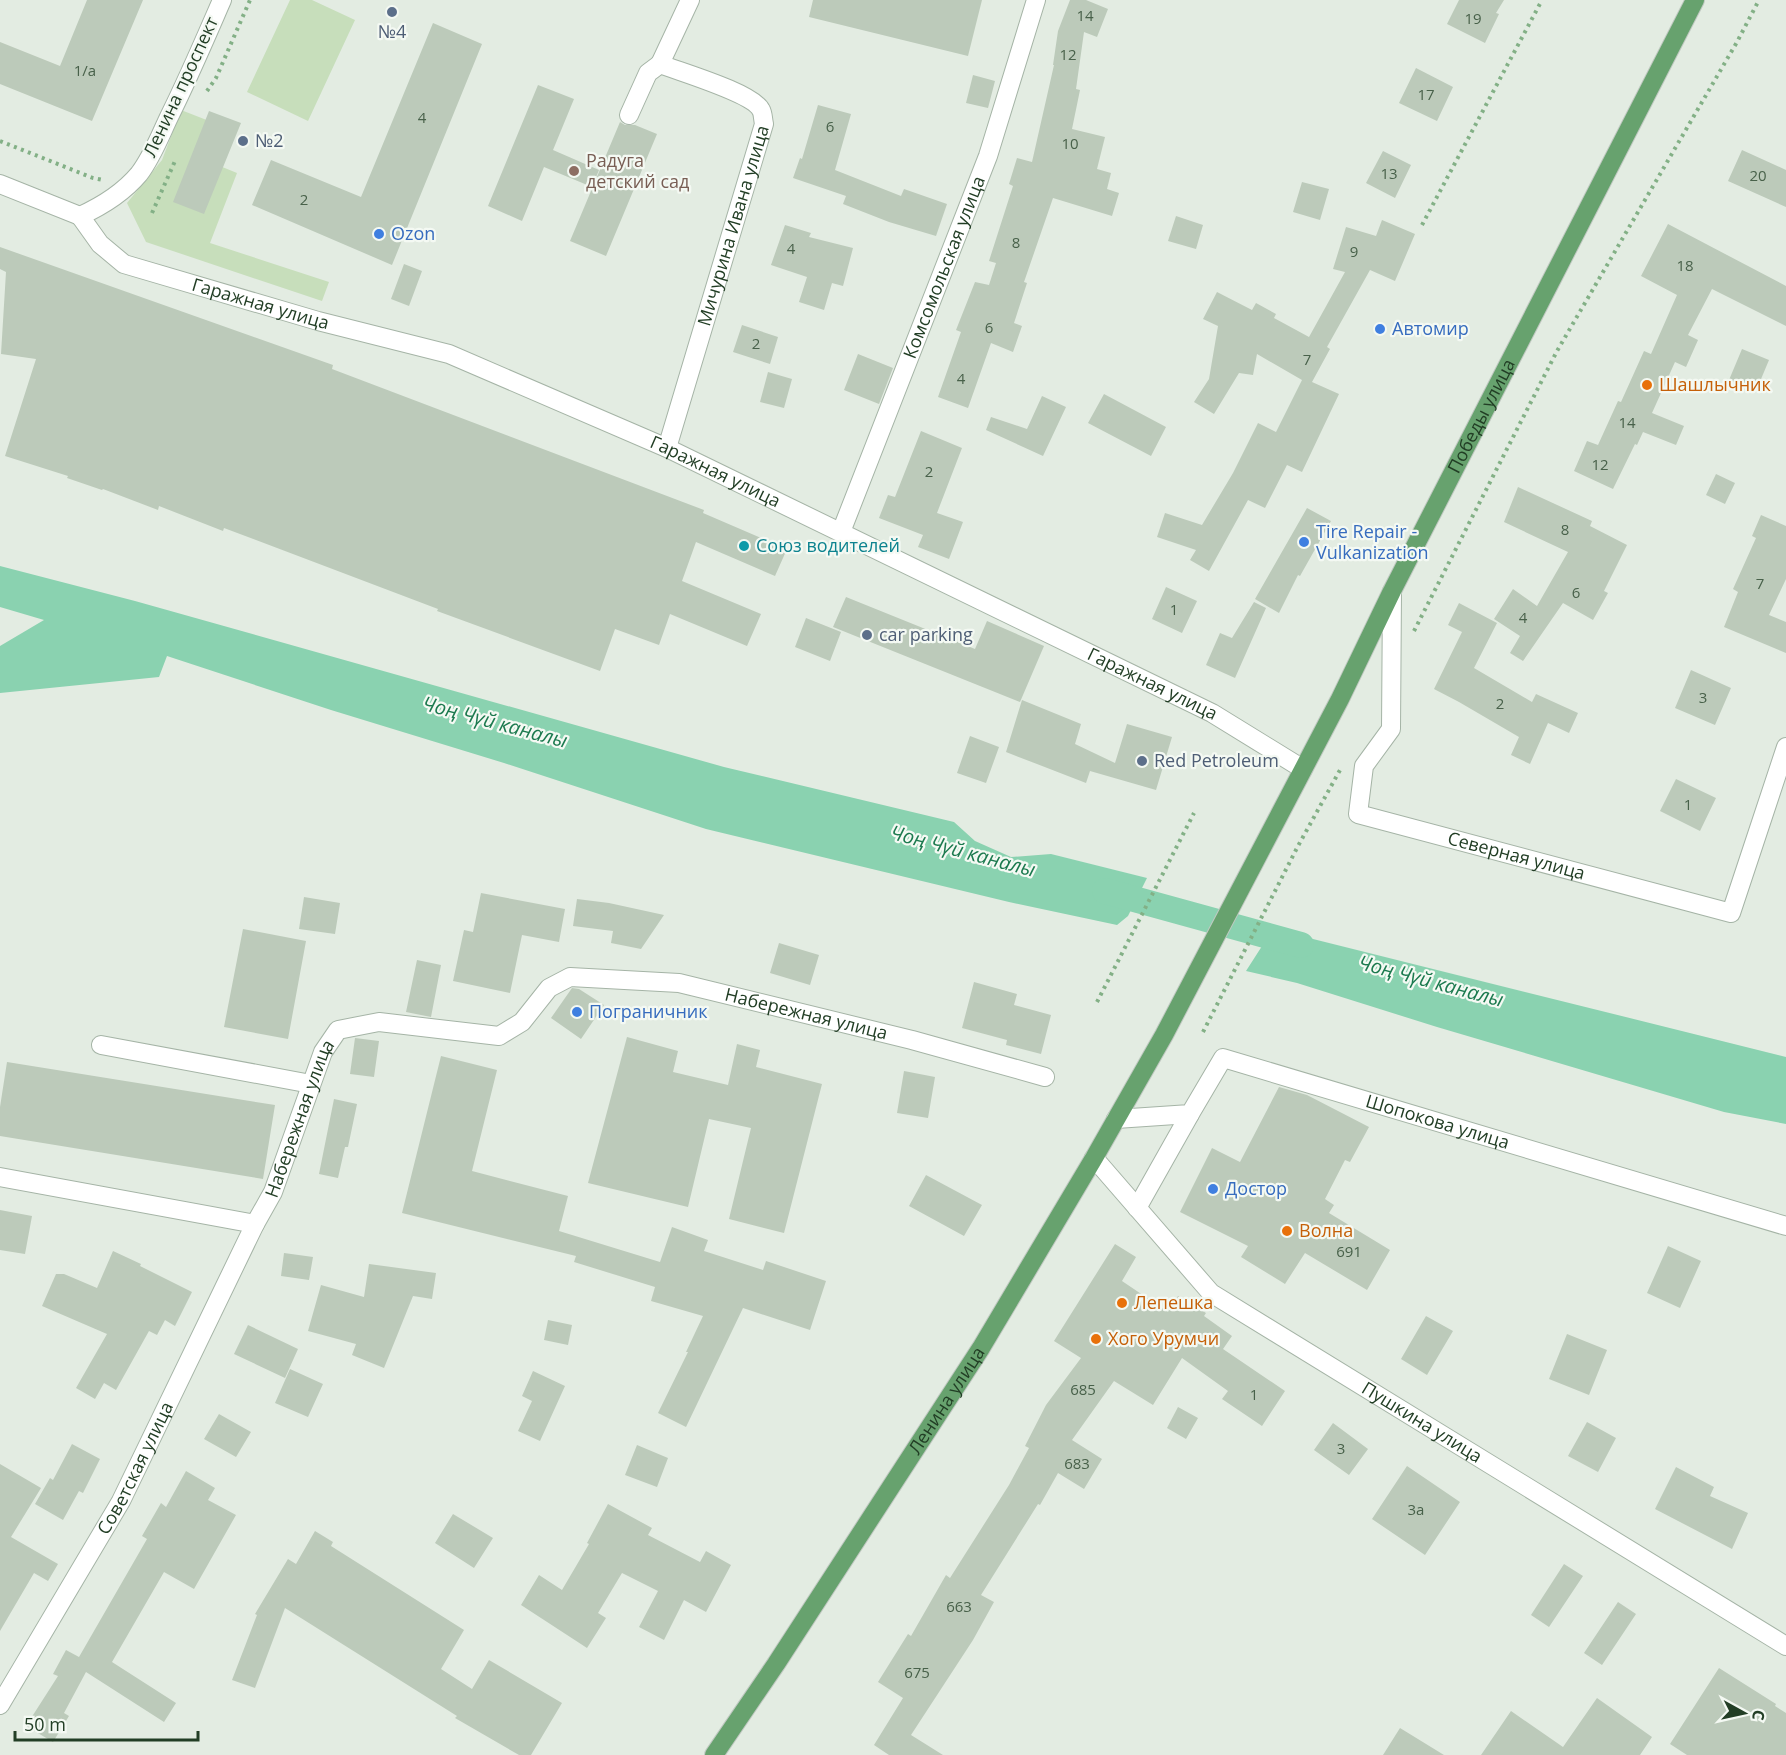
<svg xmlns="http://www.w3.org/2000/svg" width="1786" height="1755" font-family="'Open Sans',sans-serif">
<style>
.green{fill:#c7debb}
.water{fill:#8ad2b0}
.lines{fill:none;stroke-linecap:round;stroke-linejoin:round}
.canal{stroke:#8ad2b0;stroke-width:26}
.building{fill:#bccaba}
.minor-casing{stroke:#a5b4a6;stroke-width:20}
.major-casing{stroke:#c1c9c2;stroke-width:20}
.path{stroke:#83b086;stroke-width:4;stroke-dasharray:3 4.5;stroke-linecap:butt}
.minor{stroke:#fff;stroke-width:18}
.major{stroke:#67a26e;stroke-width:18}
.service-dot{fill:#5c6f8a;stroke:#f4f9f3;stroke-width:2}
.education-dot{fill:#8d6e63;stroke:#f4f9f3;stroke-width:2}
.shop-dot{fill:#3f7fe0;stroke:#f4f9f3;stroke-width:2}
.food-dot{fill:#e8710a;stroke:#f4f9f3;stroke-width:2}
.culture-dot{fill:#0f9aa8;stroke:#f4f9f3;stroke-width:2}
.labels{text-anchor:middle;stroke-width:4.5;stroke-linejoin:round;paint-order:stroke}
.number-label{font-size:15px;fill:#48614a}
.service-label{font-size:18px;fill:#4e5e75;stroke:#f4f9f3;text-anchor:start}
.street-label{font-size:18px;fill:#223e25;stroke:#f4f9f3}
.education-label{font-size:18px;fill:#785e54;stroke:#f4f9f3;text-anchor:start}
.shop-label{font-size:18px;fill:#366cbe;stroke:#f4f9f3;text-anchor:start}
.food-label{font-size:18px;fill:#c56008;stroke:#f4f9f3;text-anchor:start}
.culture-label{font-size:18px;fill:#0d838f;stroke:#f4f9f3;text-anchor:start}
.water-label{font-size:20px;font-style:italic;fill:#1c7a4f;stroke:#f4f9f3}
</style>
<rect width="100%" height="100%" fill="#e3ece2"/>
<path class="green" d="M290,0H312L355,20L308,121L247,92Z
M181,110L222,126L210,162L237,173L210,243L329,282L322,301L146,242L127,203L162,160Z"/>
<path class="water" d="M0,566L135,601L724,767L954,822L975,841L1011,857L1051,854L1147,878L1128,916L1117,925L1009,902L706,829L504,763L331,710L167,656L159,677L0,693V646L44,620L0,607Z
M1273,929L1786,1057V1124L1724,1112L1437,1027L1297,983L1246,971Z"/>
<g class="lines">
<path class="canal" d="M1105,891L1301,945"/>
</g>
<path class="building" d="M87,0H143L92,121L0,84V42L60,66Z
M813,0H982L968,56L809,17Z
M1070,0H1086L1108,9L1097,37L1084,32L1076,89L1080,90L1072,129L1105,137L1097,169L1111,173L1107,189L1119,193L1112,216L1053,198L1024,282L1027,283L1014,323L1022,326L1013,352L991,343L968,408L938,397L961,332L956,330L975,282L989,285L996,263L989,261L1013,186L1009,184L1017,158L1032,162L1054,65H1053L1058,31Z
M1459,0H1504L1496,13L1499,14L1485,43L1447,24Z
M433,23L482,44L392,265L252,205L271,160L361,197Z
M1416,68L1453,87L1437,121L1399,103Z
M973,75L995,81L988,108L966,103Z
M538,85L574,99L553,150L599,170L592,187L544,167L522,221L488,206Z
M818,105L851,114L835,170L901,196L904,189L947,204L936,236L889,222L843,204L846,196L793,178L800,158L802,159Z
M209,111L241,123L204,214L173,202Z
M620,122L625,125H635L657,134L606,256L570,241Z
M1742,150L1786,170V207L1728,181Z
M1383,151L1411,165L1395,198L1366,183Z
M1302,182L1329,189L1320,220L1293,212Z
M1176,216L1203,225L1196,249L1168,241Z
M1382,220L1415,234L1395,281L1370,270L1327,347L1330,349L1312,382L1339,394L1302,472L1287,465L1265,508L1248,500L1209,571L1190,560L1196,550L1157,537L1165,513L1202,525L1233,473L1258,423L1276,432L1302,380L1257,354L1253,375L1239,373L1214,414L1194,402L1209,379L1218,326L1203,319L1217,292L1252,310L1256,303L1276,314L1274,318L1309,337L1345,272L1333,269L1346,227L1376,236Z
M1668,224L1786,286V326L1712,289L1688,335L1698,340L1686,367L1675,362L1652,413L1684,426L1676,445L1643,432L1637,445L1635,444L1613,489L1574,471L1587,441L1598,445L1618,401L1621,402L1644,351L1651,354L1677,295L1641,276Z
M785,225L811,233L809,237L853,248L843,286L832,283L824,310L799,302L807,277L771,265Z
M0,247L333,365L332,369L704,510L703,513L787,549L775,576L696,542L682,581L761,614L747,646L670,614L659,645L615,629L600,671L437,611L438,609L224,528L223,531L159,506L158,510L103,489L102,490L67,478L68,476L5,456L36,359L1,354L6,272L0,269Z
M404,264L422,271L409,306L391,299Z
M742,325L778,337L770,364L733,352Z
M1742,349L1769,360L1756,391L1729,380Z
M858,354L893,368L879,404L844,390Z
M768,372L792,379L784,408L760,402Z
M1104,394L1166,427L1151,456L1088,423Z
M1042,396L1066,407L1043,456L986,430L991,417L1027,429Z
M921,431L962,448L937,513L963,522L949,559L918,547L923,535L879,518L888,495L895,497Z
M1716,474L1735,483L1725,504L1706,495Z
M1518,487L1592,521L1590,526L1627,545L1604,591L1608,593L1593,620L1563,603L1523,661L1510,653L1520,636L1494,619L1513,589L1537,606L1568,552L1504,522Z
M1307,508L1331,521L1300,576L1298,575L1279,613L1255,599Z
M1761,515L1786,526V579L1769,615L1786,622V653L1724,627L1738,592L1733,589L1756,538L1752,536Z
M1166,587L1197,601L1182,633L1152,619Z
M846,597L975,649L987,621L1044,646L1020,702L833,627Z
M1254,602L1266,608L1235,678L1206,665L1220,633L1232,638Z
M1459,603L1497,623L1474,668L1532,702L1536,694L1578,713L1569,733L1548,723L1530,764L1511,755L1519,737L1459,702L1434,689L1462,632L1448,625Z
M806,618L841,632L830,661L795,647Z
M1691,670L1731,688L1715,725L1675,708Z
M1022,700L1081,724L1075,744L1115,763L1127,724L1172,737L1156,790L1090,771L1086,783L1006,752Z
M970,736L999,747L986,783L957,773Z
M1676,779L1716,798L1700,831L1660,811Z
M481,893L565,909L559,942L522,935L510,993L453,981L464,930L473,932Z
M304,897L340,903L335,934L299,929Z
M577,899L609,903L664,915L641,949L611,943L613,931L573,926Z
M243,929L306,941L288,1039L224,1027Z
M779,943L819,955L810,985L770,973Z
M417,960L441,965L431,1017L406,1012Z
M974,982L1017,994L1014,1005L1051,1015L1041,1054L1006,1045L1007,1040L962,1028Z
M572,988L579,989L604,1005L581,1039L551,1018Z
M627,1037L678,1051L673,1072L728,1085L737,1044L760,1050L756,1067L822,1084L784,1233L729,1219L751,1128L709,1119L688,1207L588,1183Z
M355,1038L379,1041L374,1077L350,1074Z
M441,1056L497,1070L472,1171L568,1196L559,1231L660,1262L672,1227L708,1240L704,1251L763,1270L766,1261L826,1281L810,1330L743,1308L686,1427L658,1413L688,1352H686L703,1316L651,1301L655,1287L574,1262L576,1256L402,1213Z
M7,1062L275,1105L263,1179L0,1136V1107Z
M904,1071L935,1077L928,1118L897,1113Z
M1279,1087L1307,1095L1369,1127L1350,1162L1345,1160L1325,1199L1334,1205L1329,1213L1390,1250L1367,1290L1305,1253L1285,1284L1241,1257L1248,1246L1180,1212L1212,1148L1240,1162Z
M334,1099L357,1104L348,1147H345L338,1178L319,1174Z
M926,1175L982,1205L964,1236L909,1206Z
M0,1210L32,1216L25,1254L0,1250Z
M1115,1244L1136,1257L1122,1281L1168,1312L1178,1296L1206,1313L1204,1316L1232,1336L1223,1349L1285,1391L1262,1426L1222,1399L1228,1391L1182,1358L1153,1405L1114,1381L1072,1440L1102,1459L1084,1489L1058,1473L1040,1505L1038,1504L981,1595L994,1602L973,1640L911,1735L943,1755H889L874,1745L903,1698L878,1682L908,1634L911,1636L946,1575L950,1578L1009,1485L1029,1448L1025,1446L1046,1405L1081,1358L1054,1341Z
M1668,1246L1701,1261L1680,1308L1647,1293Z
M113,1251L141,1264L140,1266L192,1292L175,1326L165,1320L157,1335L149,1331L116,1390L104,1383L95,1399L76,1388L107,1334L42,1306L56,1274H64L97,1288Z
M284,1253L313,1257L309,1280L281,1276Z
M369,1264L436,1273L432,1299L413,1296L384,1368L352,1355L356,1344L308,1331L321,1285L364,1297Z
M1426,1316L1453,1331L1427,1375L1401,1359Z
M548,1320L572,1325L568,1345L544,1340Z
M248,1325L298,1349L285,1378L234,1354Z
M1567,1334L1607,1350L1589,1395L1549,1379Z
M290,1369L323,1384L308,1417L275,1403Z
M533,1371L565,1386L540,1441L518,1431L532,1401L522,1396Z
M1178,1407L1198,1418L1186,1439L1167,1428Z
M219,1414L251,1432L236,1457L204,1439Z
M1587,1422L1616,1438L1598,1472L1568,1456Z
M1333,1423L1368,1449L1349,1475L1314,1450Z
M72,1444L100,1459L83,1493L79,1491L63,1520L35,1504L50,1478L53,1480Z
M637,1445L668,1458L657,1487L625,1475Z
M0,1464L41,1488L11,1537L58,1564L48,1581L34,1573L0,1631Z
M1407,1466L1460,1502L1425,1555L1372,1519Z
M1676,1467L1714,1487L1710,1496L1748,1513L1732,1549L1655,1509Z
M186,1471L215,1488L208,1500L236,1515L194,1589L164,1572L112,1662L176,1703L164,1722L86,1672L64,1713L69,1716L53,1742L26,1726L58,1676L53,1674L66,1650L79,1657L147,1539L142,1536L161,1503L166,1507Z
M608,1504L652,1528L648,1535L700,1562L706,1551L731,1565L706,1612L684,1600L664,1640L639,1627L658,1591L622,1573L598,1613L606,1618L587,1648L521,1605L539,1575L562,1590L589,1544L587,1543Z
M453,1514L493,1538L474,1568L435,1543Z
M315,1531L333,1542L331,1546L464,1630L441,1669L472,1689L489,1660L562,1703L531,1755H519L455,1718L457,1716L285,1608L255,1688L232,1680L257,1615L255,1614L288,1559L296,1564Z
M1564,1564L1583,1576L1549,1627L1531,1615Z
M1618,1602L1636,1614L1602,1665L1584,1653Z
M1719,1668L1776,1704L1775,1706L1786,1713V1755H1687L1670,1744Z
M1597,1698L1652,1737L1640,1755H1481L1511,1711L1563,1747Z
M1400,1728L1444,1755H1383Z"/>
<g class="lines">
<defs>
<g id="minor">
<path id="s1" d="M222,0C205,39 188,79 169,117C160,136 152,157 139,174C123,193 102,206 80,216L100,244L124,264L318,321L449,354L667,448L1212,713L1303,769"/>
<path d="M629,115L648,73L660,64"/>
<path d="M0,184L80,216"/>
<path id="s2" d="M667,448L764,124C763,120 763,113 761,110C753,93 680,72 660,64L690,0"/>
<path id="s3" d="M841,532L988,156L1036,0"/>
<path id="s4" d="M1392,591L1391,729L1364,766L1358,814L1731,913L1786,747"/>
<path d="M101,1045L311,1084"/>
<path id="s5" d="M1116,1119L1190,1114L1223,1058L1786,1226"/>
<path id="s6" d="M1094,1158L1211,1293L1786,1646"/>
<path id="s7" d="M0,1177L255,1224L273,1192L323,1052L338,1030L379,1022L499,1036L522,1022L549,988L570,977L679,983L912,1040L1045,1077"/>
<path d="M1137,1208L1190,1114"/>
<path id="s8" d="M0,1705L121,1501L255,1224"/>
</g>
<g id="major">
<path id="s9" d="M714,1755L776,1664L981,1348L1094,1158L1164,1035L1340,699L1392,591L1695,0"/>
</g>
</defs>
<use href="#minor" class="minor-casing"/>
<use href="#major" class="major-casing"/>
<path class="path" d="M207,91L216,78L250,0
M0,141L93,178L103,180
M152,213L175,161
M1422,225L1542,0
M1414,631L1557,351L1737,42L1759,0
M1097,1002L1194,813
M1203,1032L1298,846L1340,770"/>
<use href="#minor" class="minor"/>
<use href="#major" class="major"/>
</g>
<g class="service-dot">
<circle cx="392" cy="12" r="6"/>
<circle cx="243" cy="141" r="6"/>
<circle cx="867" cy="635" r="6"/>
<circle cx="1142" cy="761" r="6"/>
</g>
<circle class="education-dot" cx="574" cy="171" r="6"/>
<g class="shop-dot">
<circle cx="379" cy="234" r="6"/>
<circle cx="1380" cy="329" r="6"/>
<circle cx="1304" cy="542" r="6"/>
<circle cx="577" cy="1012" r="6"/>
<circle cx="1213" cy="1189" r="6"/>
</g>
<g class="food-dot">
<circle cx="1647" cy="385" r="6"/>
<circle cx="1287" cy="1231" r="6"/>
<circle cx="1122" cy="1303" r="6"/>
<circle cx="1096" cy="1339" r="6"/>
</g>
<circle class="culture-dot" cx="744" cy="546" r="6"/>
<g class="labels">
<g class="number-label">
<text x="1085" y="21">14</text>
<text x="1473" y="24">19</text>
<text x="1068" y="60">12</text>
<text x="85" y="76">1/a</text>
<text x="1426" y="100">17</text>
<text x="422" y="123">4</text>
<text x="830" y="132">6</text>
<text x="1070" y="149">10</text>
<text x="1389" y="179">13</text>
<text x="1758" y="181">20</text>
<text x="304" y="205">2</text>
<text x="1016" y="248">8</text>
<text x="791" y="254">4</text>
<text x="1354" y="257">9</text>
<text x="1685" y="271">18</text>
<text x="989" y="333">6</text>
<text x="756" y="349">2</text>
<text x="1307" y="365">7</text>
<text x="961" y="384">4</text>
<text x="1627" y="428">14</text>
<text x="1600" y="470">12</text>
<text x="929" y="477">2</text>
<text x="1565" y="535">8</text>
<text x="1760" y="589">7</text>
<text x="1576" y="598">6</text>
<text x="1174" y="615">1</text>
<text x="1523" y="623">4</text>
<text x="1703" y="703">3</text>
<text x="1500" y="709">2</text>
<text x="1688" y="810">1</text>
<text x="1349" y="1257">691</text>
<text x="1083" y="1395">685</text>
<text x="1254" y="1400">1</text>
<text x="1341" y="1454">3</text>
<text x="1077" y="1469">683</text>
<text x="1416" y="1515">3а</text>
<text x="959" y="1612">663</text>
<text x="917" y="1678">675</text>
</g>
<g class="service-label">
<text x="392" y="38" text-anchor="middle">№4</text>
<text x="255" y="147">№2</text>
<text x="879" y="641">car parking</text>
<text x="1154" y="767">Red Petroleum</text>
</g>
<g class="street-label">
<text transform="translate(181 87) rotate(-65)" y="6">Ленина проспект</text>
<text dy="6" stroke="none"><textPath href="#s2" startOffset="232">Мичурина Ивана улица</textPath></text>
<text dy="6" stroke="none"><textPath href="#s3" startOffset="284">Комсомольская улица</textPath></text>
<text dy="6" stroke="none"><textPath href="#s1" startOffset="474">Гаражная улица</textPath></text>
<text dy="6" stroke="none"><textPath href="#s9" startOffset="1545">Победы улица</textPath></text>
<text dy="6" stroke="none"><textPath href="#s1" startOffset="960">Гаражная улица</textPath></text>
<text dy="6" stroke="none"><textPath href="#s1" startOffset="1446">Гаражная улица</textPath></text>
<text dy="6" stroke="none"><textPath href="#s4" startOffset="396">Северная улица</textPath></text>
<text dy="6" stroke="none"><textPath href="#s7" startOffset="968">Набережная улица</textPath></text>
<text dy="6" stroke="none"><textPath href="#s7" startOffset="374">Набережная улица</textPath></text>
<text dy="6" stroke="none"><textPath href="#s5" startOffset="363">Шопокова улица</textPath></text>
<text dy="6" stroke="none"><textPath href="#s9" startOffset="424">Ленина улица</textPath></text>
<text dy="6" stroke="none"><textPath href="#s6" startOffset="426">Пушкина улица</textPath></text>
<text dy="6" stroke="none"><textPath href="#s8" startOffset="273">Советская улица</textPath></text>
</g>
<g class="education-label">
<text x="586" y="167">Радуга<tspan x="586" dy="21">детский сад</tspan></text>
</g>
<g class="shop-label">
<text x="391" y="240">Ozon</text>
<text x="1392" y="335">Автомир</text>
<text x="1316" y="538">Tire Repair -<tspan x="1316" dy="21">Vulkanization</tspan></text>
<text x="589" y="1018">Пограничник</text>
<text x="1225" y="1195">Достор</text>
</g>
<g class="food-label">
<text x="1659" y="391">Шашлычник</text>
<text x="1299" y="1237">Волна</text>
<text x="1134" y="1309">Лепешка</text>
<text x="1108" y="1345">Хого Урумчи</text>
</g>
<g class="culture-label">
<text x="756" y="552">Союз водителей</text>
</g>
<g class="water-label">
<text transform="translate(495 722) rotate(15)" y="7">Чоң Чүй каналы</text>
<text transform="translate(963 851) rotate(15)" y="7">Чоң Чүй каналы</text>
<text transform="translate(1431 981) rotate(15)" y="7">Чоң Чүй каналы</text>
</g>
</g>
<g transform="translate(1744 1713) rotate(98)" stroke="#f4f9f3" stroke-width="4.5" paint-order="stroke">
<path d="M0-4.5L10 22L0 15L-10 22Z" fill="#223e25"/>
<text y="-9" font-size="16" font-weight="bold" text-anchor="middle" fill="#223e25">С</text>
</g>
<path d="M15 1731v9h183v-9" fill="none" stroke="#223e25" stroke-width="3"/>
<text x="24" y="1731" font-size="18" fill="#223e25" stroke="#f4f9f3" stroke-width="4.5" paint-order="stroke">50 m</text>
</svg>
